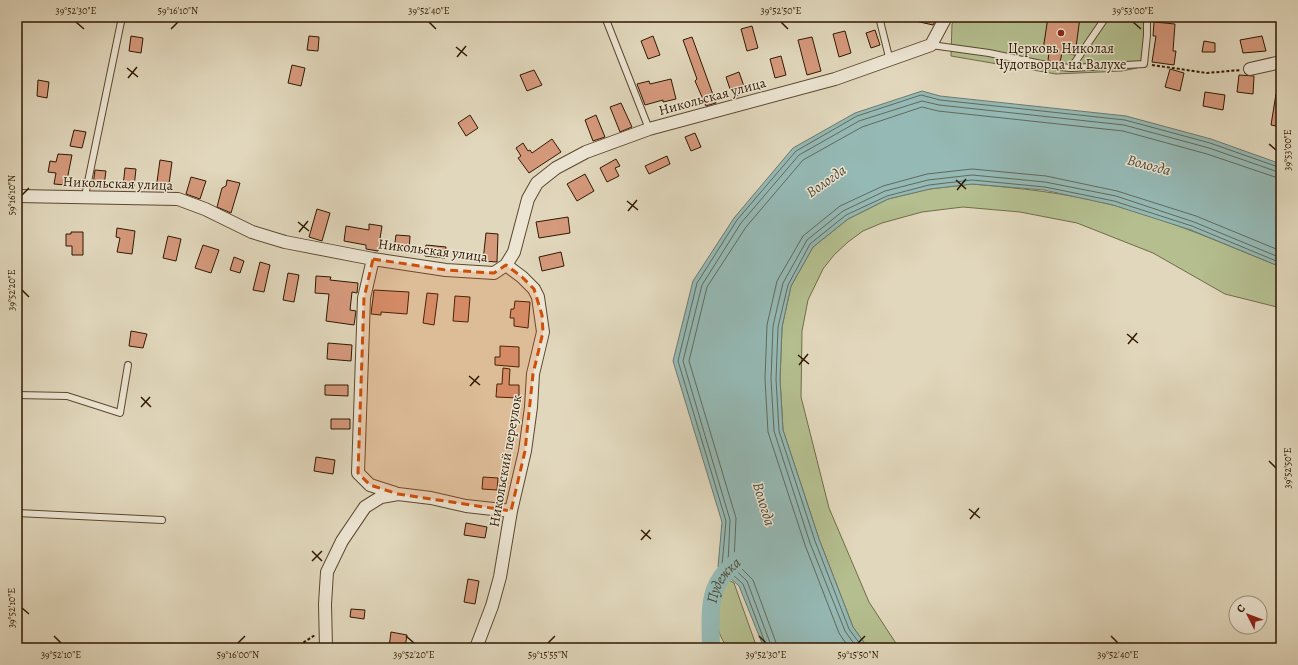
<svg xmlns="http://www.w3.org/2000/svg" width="1298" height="665" font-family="Alegreya,serif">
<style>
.green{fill:#b4be8f;stroke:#726c48}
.water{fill:#95b9b5;stroke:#6c796d}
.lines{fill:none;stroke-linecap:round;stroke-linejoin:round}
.shore{stroke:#62695a;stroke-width:1}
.river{stroke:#95b9b5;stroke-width:18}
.building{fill:#d5997c;stroke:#2f1900}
.lane-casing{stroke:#5c482f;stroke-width:8}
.street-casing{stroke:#5c482f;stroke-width:14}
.path{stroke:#2f1900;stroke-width:2;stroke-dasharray:3 2;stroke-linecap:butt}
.lane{stroke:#ece5d3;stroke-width:6}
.street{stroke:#ece5d3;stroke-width:12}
.marked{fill:#cc4f0a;fill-opacity:0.2;stroke:#cc4f0a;stroke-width:3;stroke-dasharray:8 5;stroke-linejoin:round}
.ticks{fill:none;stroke:#2f1900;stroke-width:1.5}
.poi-dot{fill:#8f2418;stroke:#ece5d3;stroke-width:1.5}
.labels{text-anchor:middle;stroke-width:3;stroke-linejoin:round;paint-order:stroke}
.poi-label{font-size:14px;fill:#2f1900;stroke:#ece5d3}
.street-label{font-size:14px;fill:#2f1900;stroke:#ece5d3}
.water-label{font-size:15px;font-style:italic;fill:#4e4936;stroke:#ece5d3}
.neatline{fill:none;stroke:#2f1900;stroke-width:1.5}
.ticks-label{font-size:10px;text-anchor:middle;fill:#2f1900}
</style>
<rect width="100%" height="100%" fill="#e1d7bc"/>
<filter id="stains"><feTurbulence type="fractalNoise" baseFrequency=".005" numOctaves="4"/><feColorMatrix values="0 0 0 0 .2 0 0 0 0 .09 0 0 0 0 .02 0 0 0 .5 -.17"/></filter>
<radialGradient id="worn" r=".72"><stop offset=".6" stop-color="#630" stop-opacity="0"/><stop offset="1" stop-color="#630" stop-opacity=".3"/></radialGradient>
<path class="green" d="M957,17H1144V46L1141,64L1137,68L1122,71L1056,74L951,56L952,24Z
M972,184C1020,188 1066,193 1113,205C1171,220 1226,245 1281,267V308L1225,294L1153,253L1077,223L1020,212L963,207L922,212L882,223L863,231L848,242L834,255L823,269L808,300L802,331L801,397L829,508L869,602L899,648H868L853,627L819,539L783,430L780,379L782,327L791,286L813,247L848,219L888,199L929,189Z
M727,579L734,583L757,648H728C724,643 721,638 719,632C715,620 715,584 727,579Z"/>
<path class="water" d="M922,91L940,96L1126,116L1211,139L1281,164V267L1191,230L1113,205L1044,190L972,184L930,189L888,199L848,219L813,247L791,286L782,327L780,379L783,430L819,539L853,627L868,648H764L739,586L718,567L722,522L673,361L693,281L734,218L793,148L855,113Z"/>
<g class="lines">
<path class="shore" d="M767,648L743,584L722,565L726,521L678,361L697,283L737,220L796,151L857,116L921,95L940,100L1125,120L1210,143L1281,168
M772,648L747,581L728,563L730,520L683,361L702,285L741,223L799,155L859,121L922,101L939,105L1124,125L1209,148L1281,173
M778,648L753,580L734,561L736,518L689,361L707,287L746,227L803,160L862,127L922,107L938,111L1123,131L1207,154L1281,179
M849,648L839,633L805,545L768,432L765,379L767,325L777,281L803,236L840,206L883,186L927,174L972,169L1046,176L1117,191L1196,216L1281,251
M857,648L845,631L810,543L774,431L771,379L773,326L783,283L807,240L843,211L885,191L928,180L972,175L1045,182L1116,196L1194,222L1281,258
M863,648L849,629L815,541L779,431L776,379L778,327L788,285L810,244L846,215L887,196L929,185L972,180L1045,187L1114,201L1192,226L1281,263"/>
<path class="river" id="s1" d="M711,648C711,626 707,597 721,578C726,570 736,563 743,556"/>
</g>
<path class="building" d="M911,17H933L937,18L933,25L911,20Z
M1048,17H1080L1075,55L1062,53L1060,62L1048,61L1049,51L1043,50Z
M1154,22L1175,24L1173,51H1176L1174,65L1152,62L1156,36H1153Z
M752,26L758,48L747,51L741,29Z
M875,30L880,45L871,48L866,33Z
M845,31L851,53L839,57L833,34Z
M131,36L143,38L141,53L129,51Z
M309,36L319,37L318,51L307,50Z
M653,36L660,55L648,59L641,41Z
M1262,36L1266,51L1243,53L1240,40Z
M692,37L716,103L706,106L695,81L697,79L683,40Z
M812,37L821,71L807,75L798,40Z
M1204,41L1215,43V52H1202Z
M781,56L786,75L775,78L770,59Z
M292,65L305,68L301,86L288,83Z
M1170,69L1184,73L1180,91L1165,87Z
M534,70L542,85L527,91L520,75Z
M739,72L746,92L735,96L733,88L730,89L726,77Z
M1239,75L1254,76L1253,94L1237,92Z
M671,79L676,99L663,102V100L645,105L637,84L649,81L650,84Z
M38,80L49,82L47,98L37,96Z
M1205,92L1225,95L1223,110L1203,106Z
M1276,94H1281V127L1271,125Z
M621,103L632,127L620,132L610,107Z
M470,115L478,128L466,136L458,123Z
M596,115L605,137L593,141L585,120Z
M74,130L86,132L82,148L70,146Z
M695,133L701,147L691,151L685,137Z
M552,139L561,152L529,173L518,158L521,156L516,148L523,143L528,151L530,150L532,153Z
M58,154L72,155L66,185L54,184L56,173L48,172L50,161L56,162Z
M667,156L670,164L649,174L645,166Z
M616,159L620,166L615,168L619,176L607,182L600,168Z
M160,160L172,162L168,191L156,189Z
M125,168L136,169L134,187L123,186Z
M95,170L106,171L104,185H93Z
M585,174L594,191L577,201L567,184Z
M191,177L206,181L200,199L186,194Z
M227,180L240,183L231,213L217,207L222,188L226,186Z
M317,209L330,213L322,241L309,237Z
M568,217L570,233L539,238L536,222Z
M369,224L382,226L378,251L366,249V245L344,241L346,226L369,230Z
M117,228L135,231L132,254L117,252L120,238L116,237Z
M71,232H83V255H72V246H66V234H71Z
M486,233L498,234L497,262L483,261Z
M396,235L410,236L409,252L394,250Z
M168,236L181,239L176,261L163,258Z
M203,245L219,250L211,273L195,268Z
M426,245L446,247L445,258L425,256Z
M561,252L564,266L542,271L539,257Z
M234,257L244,261L240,273L230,270Z
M260,262L270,265L264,292L253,290Z
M288,273L299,275L294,302L283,300Z
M316,276L331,277L330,280L358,283L357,293L352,292L350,310L356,311L354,325L326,321L329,294L315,293Z
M374,290L409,292L407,314L381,312V315L371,314Z
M427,293L438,294L434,325L423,323Z
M455,296L470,297L468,322L453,321Z
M515,301L530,302L528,328L514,326V318H510L511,309H514Z
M131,331L147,334L143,348L129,346Z
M328,343L352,345L351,361L327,359Z
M500,346L519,347V367L495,365V357H500Z
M503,368L510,369L509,385H519V398L496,397L497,384H502Z
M325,385H348V396L325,395Z
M331,419H350V429H331Z
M316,457L335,460L333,474L314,471Z
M483,477L498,478L497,490L482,489Z
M466,523L487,527L485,538L464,535Z
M468,579L479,581L475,604L464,602Z
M351,609L365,610L364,619L350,617Z
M391,632L407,635L405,648L389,647Z"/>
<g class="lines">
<defs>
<path id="lane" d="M605,17L649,129
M879,17L890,61
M931,45L989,53L1051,66L1071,68L1106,17
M1071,68L1144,64L1147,35V17
M85,196L122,17
M17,395L67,396L120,413L128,365
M17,513L162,520"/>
<path id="street" d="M1250,69L1281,62
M17,196L178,199L205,209L252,232L285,242L373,259L446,270L494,273L506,265L514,252L528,199L537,183L556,168L586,152L649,129L835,79L931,45L946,17
M373,259L364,298L358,473L370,485L395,493
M326,648L325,604L327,572L342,541L365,507L381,497L398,494L431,498L466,506L511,511
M476,648L492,606L500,577L511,511L525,451L531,407L533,374L543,332L538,297L534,289L522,277L506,265"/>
</defs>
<use href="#lane" class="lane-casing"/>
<use href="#street" class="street-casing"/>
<path class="path" d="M1152,65L1207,73L1241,70
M295,648L315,635"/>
<use href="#lane" class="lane"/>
<use href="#street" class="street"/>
</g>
<path class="marked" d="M373,259L446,270L494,273L506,265L522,277L534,289L542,315L543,332L533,374L525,451L511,511L398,494L370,485L358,473L364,298Z"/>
<path class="ticks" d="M76,22L84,29M429,22L436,29M781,22L788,29M1133,22L1141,29M171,29L178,22M456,47L467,56M457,57L466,46M127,68L138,77M128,78L137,67M1269,144L1276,150M956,180L966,189M957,190L966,179M22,195L29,188M627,201L638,210M628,211L637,200M298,222L309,231M299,232L308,221M22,290L29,297M1127,334L1138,343M1128,344L1137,333M798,355L809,364M799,365L808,354M469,376L480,385M470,386L479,376M141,397L151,407M141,407L150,397M1269,461L1276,468M969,509L980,518M970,519L979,508M641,530L651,539M641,540L650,530M312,551L322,561M312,561L322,551M22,608L29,614M54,636L61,643M406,636L414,643M759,636L766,643M1111,636L1118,643M238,643L245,636M548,643L555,636M858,643L865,636"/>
<circle class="poi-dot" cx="1061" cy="33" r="4"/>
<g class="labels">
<g class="poi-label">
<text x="1061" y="53">Церковь Николая<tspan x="1061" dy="16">Чудотворца на Валухе</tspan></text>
</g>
<g class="street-label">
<text transform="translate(712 96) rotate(-15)" y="5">Никольская улица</text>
<text transform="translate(118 183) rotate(2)" y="5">Никольская улица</text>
<text transform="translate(433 250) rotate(7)" y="5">Никольская улица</text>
<text transform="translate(505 461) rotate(-80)" y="5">Никольский переулок</text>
</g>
<g class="water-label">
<text transform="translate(1149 165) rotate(15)" y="5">Вологда</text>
<text transform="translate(826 181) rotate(-35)" y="5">Вологда</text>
<text transform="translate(764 504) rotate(73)" y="5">Вологда</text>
<text dy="5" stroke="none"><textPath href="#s1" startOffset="71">Пудежка</textPath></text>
</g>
</g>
<rect width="1298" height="665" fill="none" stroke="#e1d7bc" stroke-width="44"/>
<g transform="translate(1248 615) rotate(312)"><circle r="19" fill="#ece5d3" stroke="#a0937f"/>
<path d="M0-3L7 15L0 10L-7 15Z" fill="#8f2418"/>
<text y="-6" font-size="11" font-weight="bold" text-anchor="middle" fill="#2f1900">С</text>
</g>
<rect x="22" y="22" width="1254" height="621" class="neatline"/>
<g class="ticks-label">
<text x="76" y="14">39°52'30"E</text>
<text x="178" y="14">59°16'10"N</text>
<text x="429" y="14">39°52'40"E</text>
<text x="781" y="14">39°52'50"E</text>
<text x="1133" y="14">39°53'00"E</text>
<text transform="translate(1287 150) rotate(-90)" y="4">39°53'00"E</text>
<text transform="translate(11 195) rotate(-90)" y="4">59°16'10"N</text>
<text transform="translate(11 290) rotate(-90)" y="4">39°52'20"E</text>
<text transform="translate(1287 468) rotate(-90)" y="4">39°52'50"E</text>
<text transform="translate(11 608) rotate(-90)" y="4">39°52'10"E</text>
<text x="61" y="658">39°52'10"E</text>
<text x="238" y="658">59°16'00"N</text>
<text x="414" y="658">39°52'20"E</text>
<text x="548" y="658">59°15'55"N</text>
<text x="766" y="658">39°52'30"E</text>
<text x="858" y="658">59°15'50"N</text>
<text x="1118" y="658">39°52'40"E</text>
</g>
<rect width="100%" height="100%" filter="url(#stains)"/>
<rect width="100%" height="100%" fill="url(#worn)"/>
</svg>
